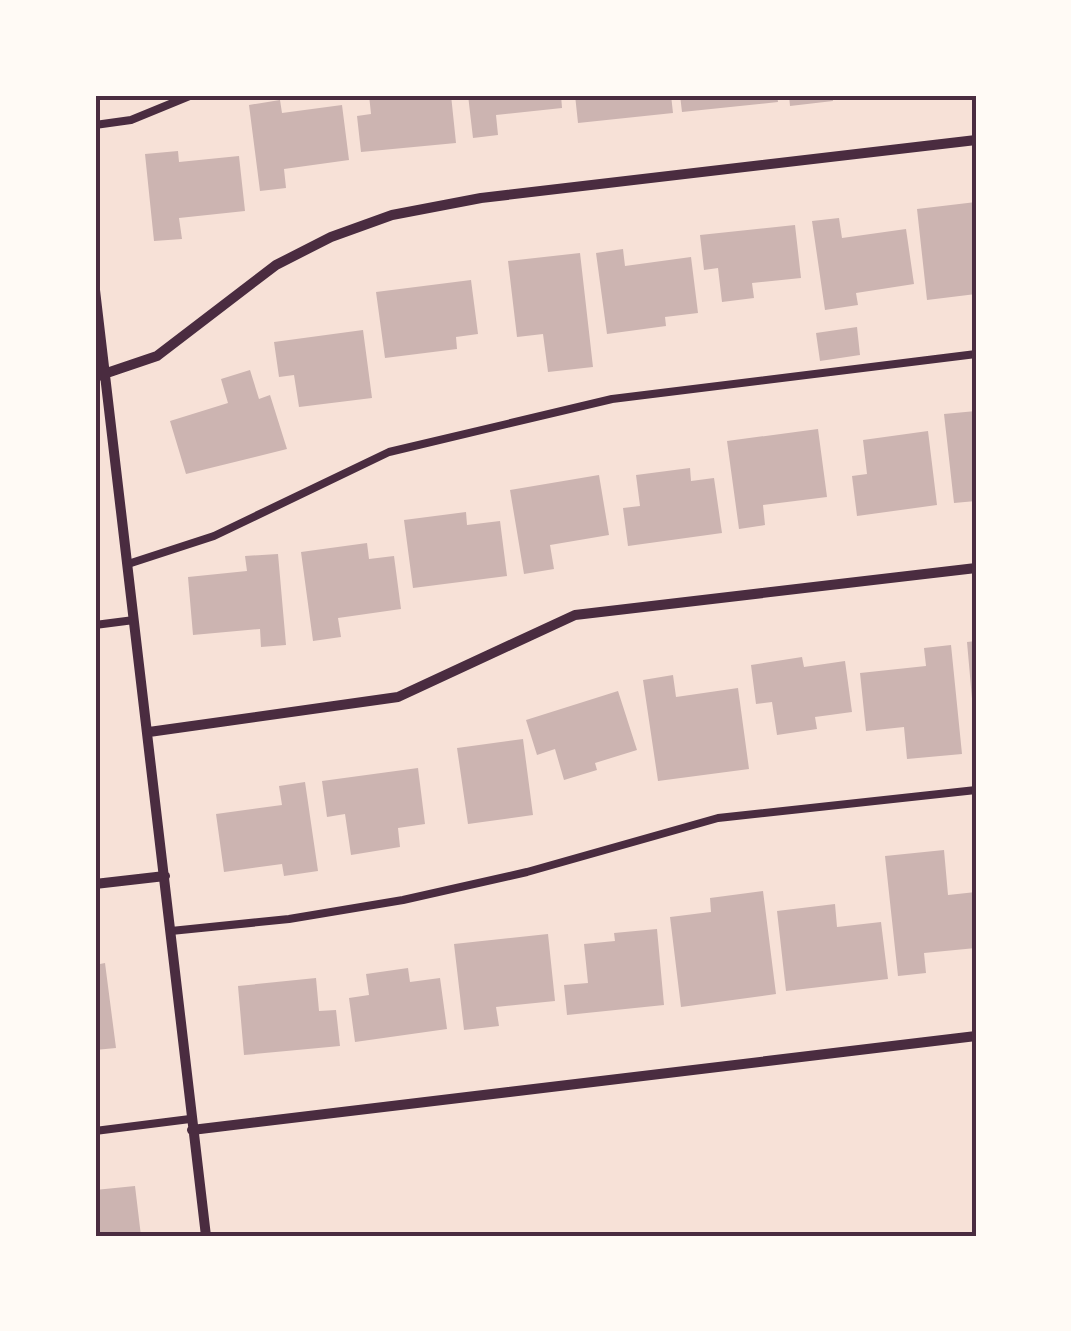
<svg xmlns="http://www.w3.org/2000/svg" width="1071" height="1331" font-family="'Public Sans',sans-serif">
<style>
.building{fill:#ccb4b1}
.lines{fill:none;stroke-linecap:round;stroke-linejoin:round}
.service{stroke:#4a2c40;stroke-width:8}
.minor{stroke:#4a2c40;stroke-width:10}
.neatline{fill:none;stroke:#4a2c40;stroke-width:4}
</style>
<rect width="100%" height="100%" fill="#f7e1d7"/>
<path class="building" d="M369,95H451L456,143L361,152L357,116L371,114Z
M468,95H561L562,108L496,115L498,135L473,138Z
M575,95H671L673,113L578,123Z
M680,95H777L778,102L682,112Z
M789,95H832L833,101L790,106Z
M280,100L282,113L342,105L349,160L284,169L286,188L260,191L249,105Z
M178,151L179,162L239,156L245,211L179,218L182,239L154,241L145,154Z
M976,202V294L927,300L917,209Z
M839,218L842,238L906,229L914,284L856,293L858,305L825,310L812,221Z
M795,225L801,278L752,283L754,298L722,302L718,268L704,270L700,235Z
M623,249L625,266L691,257L698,313L665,317L666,326L607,334L596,253Z
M580,253L593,367L548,372L543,334L517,337L508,261Z
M471,280L478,334L456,337L457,349L385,358L376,292Z
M857,327L860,355L820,361L816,333Z
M363,330L372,398L299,407L294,375L279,377L274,342Z
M250,370L259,399L270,395L287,449L186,474L170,421L228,403L221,379Z
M976,411V501L954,503L944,414Z
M818,429L827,497L763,505L765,525L739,529L727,441Z
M928,431L937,505L857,516L852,476L867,474L863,440Z
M690,468L691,481L714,478L722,533L628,546L623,508L640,506L636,475Z
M599,475L609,535L550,545L554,569L524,574L510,490Z
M466,512L467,525L500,521L507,576L413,588L404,520Z
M367,543L369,559L394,556L401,609L338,618L341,637L313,641L301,552Z
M278,554L286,645L261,647L260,629L193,635L188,577L247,571L245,556Z
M976,641V709L973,710L967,642Z
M951,645L962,754L907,759L904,727L866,731L860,673L926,666L924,648Z
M802,657L804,667L845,661L852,712L815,717L817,729L777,735L772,702L756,704L751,665Z
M673,675L676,697L738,688L749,769L658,781L643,680Z
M618,691L637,750L595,763L597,770L564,780L555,749L537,755L526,720Z
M523,739L533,815L468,824L457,748Z
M418,768L425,824L398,828L400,847L351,855L345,814L327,817L322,781Z
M305,782L318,871L284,876L282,864L224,872L216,814L282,805L279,786Z
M944,850L948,895L976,892V948L924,953L926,973L898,976L885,856Z
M763,891L776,994L681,1007L670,917L711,912L710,898Z
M835,904L837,927L881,922L888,979L786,991L777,911Z
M657,929L664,1005L567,1015L564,985L588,983L584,944L615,941L614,933Z
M548,934L555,1001L496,1007L499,1026L464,1030L454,944Z
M105,963L116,1048L95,1050V965Z
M408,968L410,982L440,978L447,1029L355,1042L349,998L369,995L366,974Z
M316,978L319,1011L336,1010L340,1046L244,1055L238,986Z
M135,1186L141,1236H95V1190Z"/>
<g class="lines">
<path class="service" d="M95,125L131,120L192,95
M128,564L214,536L389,452L612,399L976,354
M95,625L134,620
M171,931L289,919L403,900L527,872L718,818L976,790
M95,1131L190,1119"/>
<path class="minor" d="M95,290L206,1236
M95,377L157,356L276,265L331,237L392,215L481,198L976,140
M149,732L398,697L575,615L976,568
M95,884L165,876
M192,1130L976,1036"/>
</g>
<rect width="1071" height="1331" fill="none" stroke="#fffaf5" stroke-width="195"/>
<rect x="98" y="98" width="876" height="1136" class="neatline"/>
</svg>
